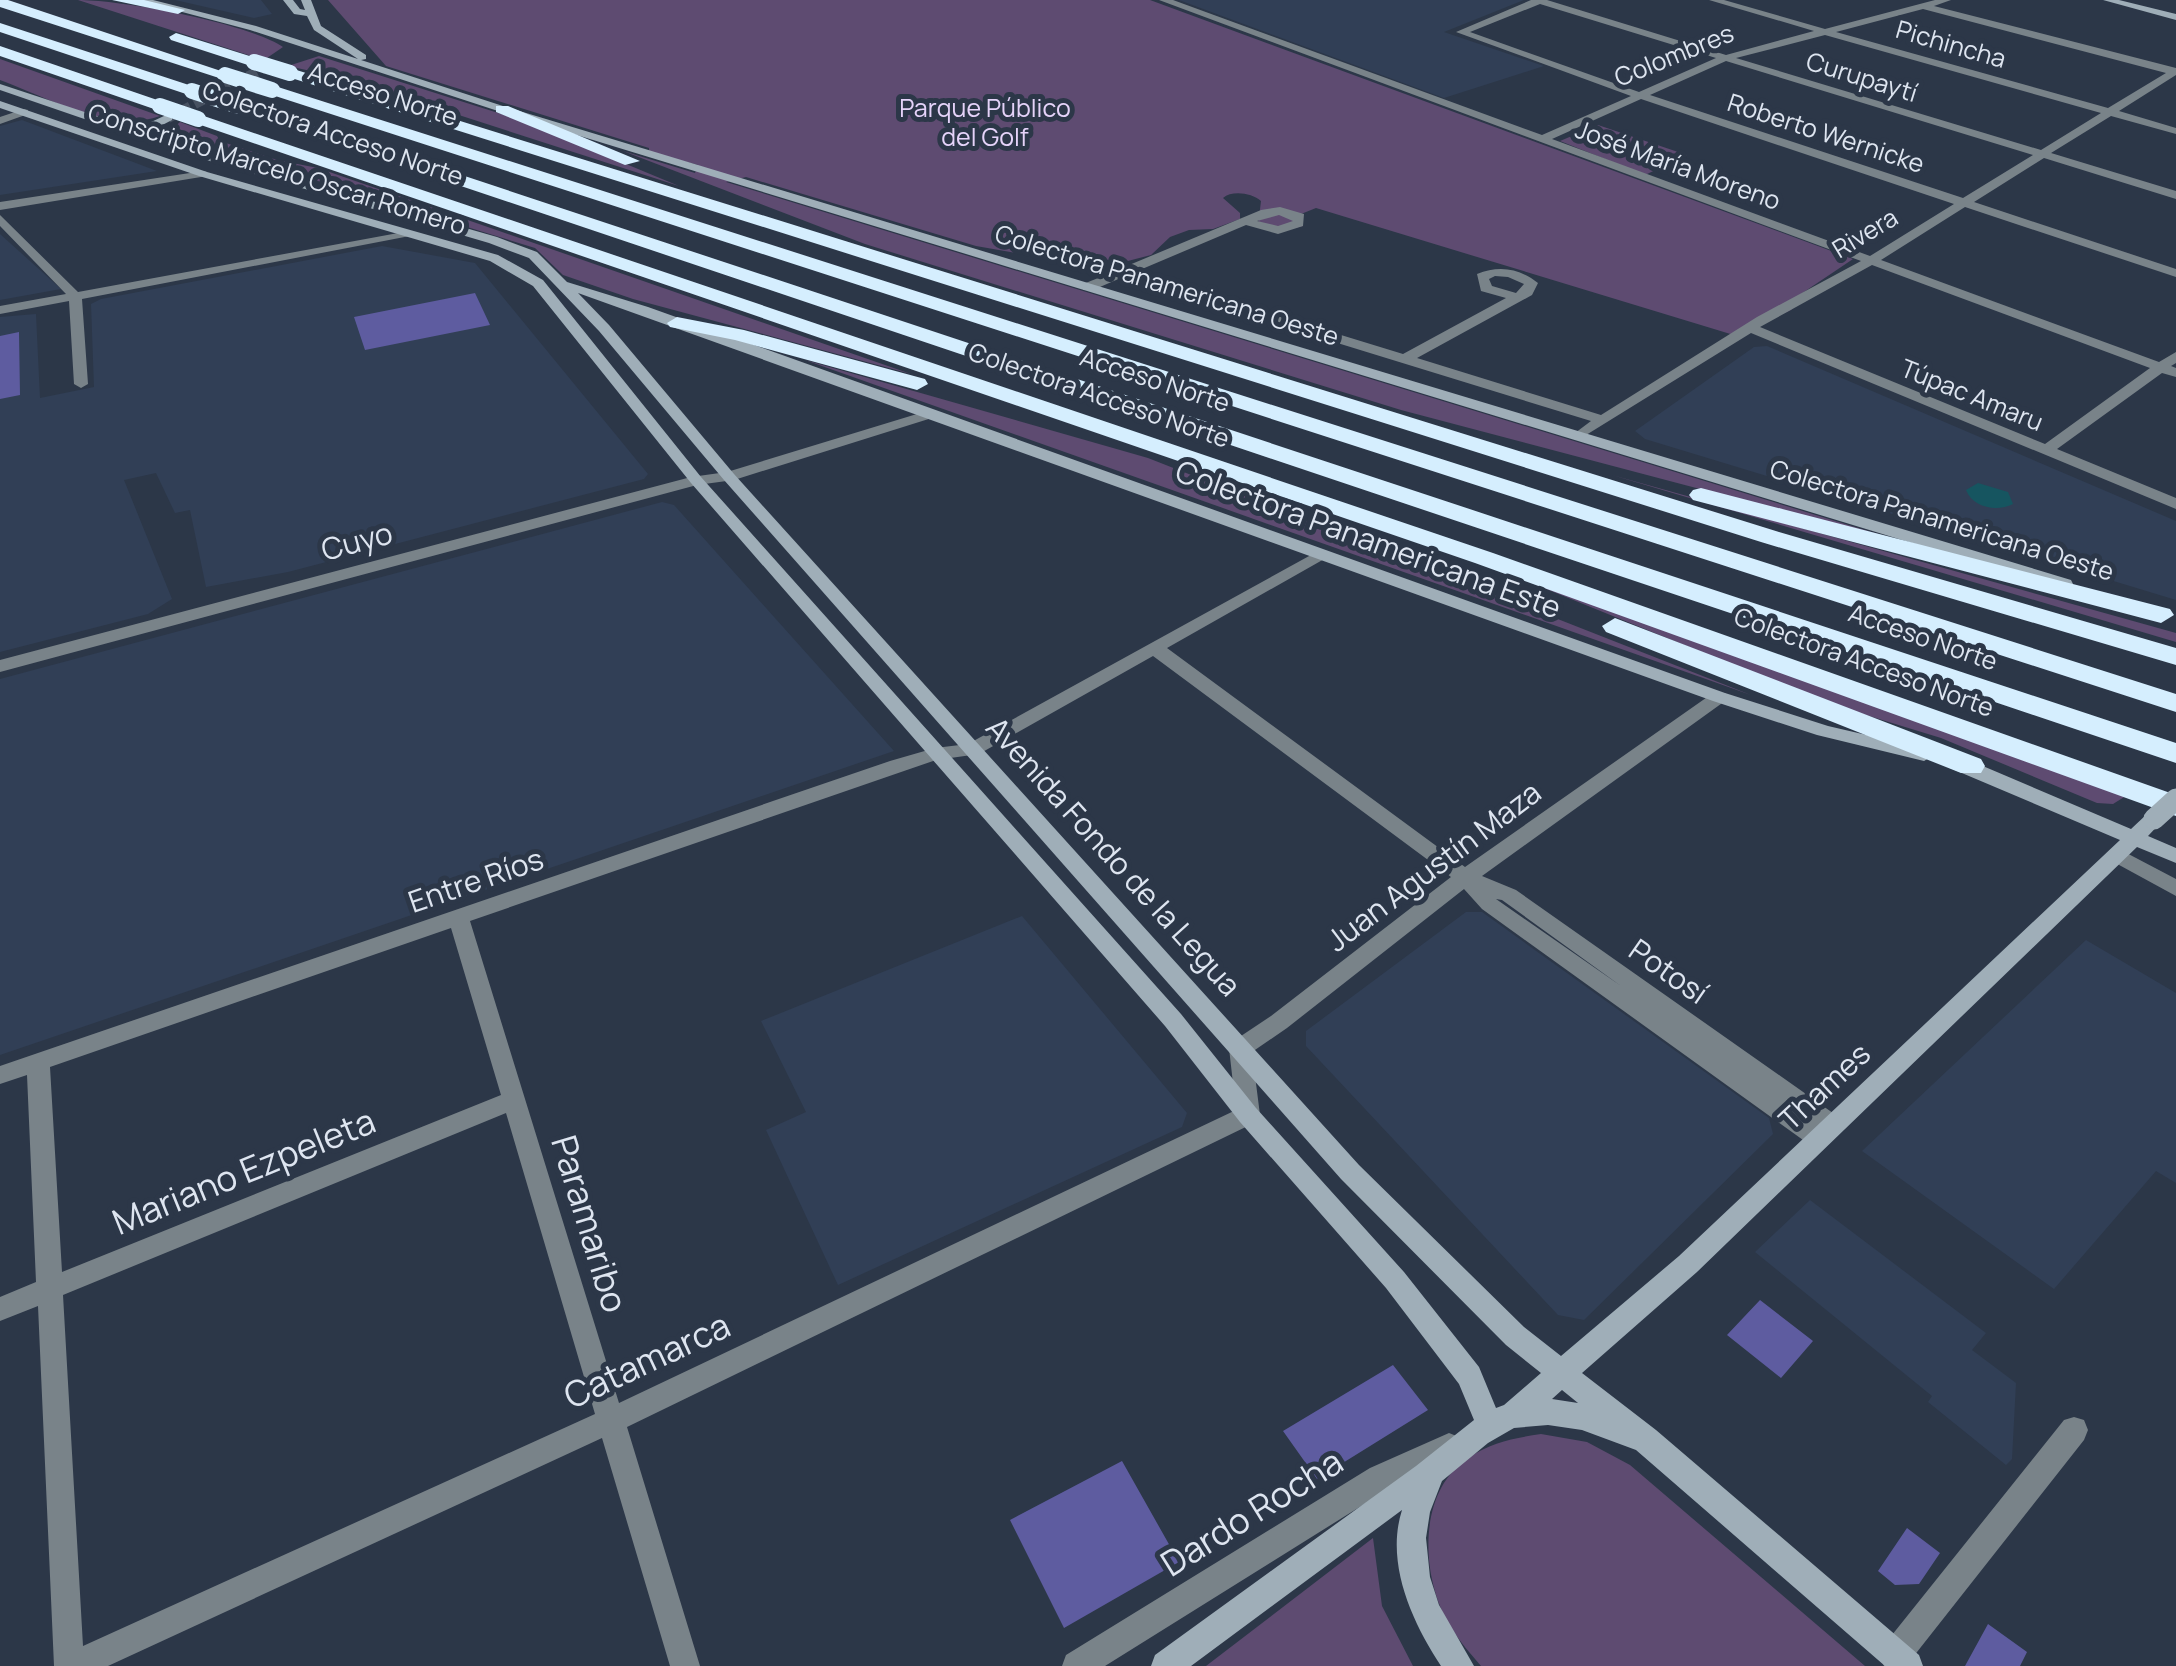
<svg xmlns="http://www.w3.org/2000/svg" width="2176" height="1666" font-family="Manrope,sans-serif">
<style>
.built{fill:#313f56}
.green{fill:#5e4b71}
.water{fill:#165560}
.building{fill:#5e5ca0}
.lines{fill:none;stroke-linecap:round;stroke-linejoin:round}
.secondary-tunnel{stroke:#475161;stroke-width:10;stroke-dasharray:10 5;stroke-linecap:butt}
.street{fill:#798389;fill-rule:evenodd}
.secondary{fill:#9faeb8;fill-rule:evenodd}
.highway{fill:#d5eefe;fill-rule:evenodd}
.secondary-bridge{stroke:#9faeb8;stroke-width:21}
.highway-bridge{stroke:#d5eefe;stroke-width:16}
.labels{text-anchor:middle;stroke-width:10;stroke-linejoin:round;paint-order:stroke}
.far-street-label{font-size:25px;fill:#dee5f0;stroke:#2c3748}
.far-park-label{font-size:25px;fill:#e5d3f9;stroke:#2c3748}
.street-label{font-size:30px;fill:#dee5f0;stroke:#2c3748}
.near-street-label{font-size:35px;fill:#dee5f0;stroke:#2c3748}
</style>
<rect width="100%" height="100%" fill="#2c3748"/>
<path class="built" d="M175,0H261L272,14L254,18Z
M1179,0H1524L1444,32L1544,66L1444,98Z
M22,120L157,171L0,195V126Z
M0,234L61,289L0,300Z
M382,246L475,263L648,474L644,479L288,572L206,587L190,510L175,513L156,473L124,480L172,599L148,614L0,652V317L36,314L40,398L94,387L91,304L101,299Z
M1767,346L2176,521V600L1645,439L1635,431L1754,347Z
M662,502L674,505L894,751L0,1055V679Z
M1466,912H1482L1769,1118L1773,1134L1584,1320L1558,1315L1306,1046V1031Z
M1022,916L1187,1113L1182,1127L838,1285L766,1130L806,1112L761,1021Z
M2086,940L2176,993V1183L2156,1171L2054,1289L1862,1151Z
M1810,1200L1986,1333L1972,1350L2016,1383L2012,1459L2006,1465L1928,1402L1932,1396L1755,1252Z"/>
<path class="green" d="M78,0C123,0 247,23 283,47L264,60Z
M328,0H1150L1853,259L1792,300L1796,305L1791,310L1737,336L1316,208L1301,214L1303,226L1281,231L1258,226L1261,201C1252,193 1232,190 1223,198L1240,213V219L1213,229L1189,230L1170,237L1151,255L1120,263L1057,249L1016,253L976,246L746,177L726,182L1927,549L1401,410L865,244L623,151L695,173L698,165C682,160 665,159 649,153V148L386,66Z
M319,56L520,120L679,186L347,79L288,66Z
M0,59L160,116C109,134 47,97 0,80Z
M180,122L217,136L220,141L277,160L318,168L911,374L633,299L563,275L535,248L179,138L170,131Z
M1598,125L1687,155L1645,175L1560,141Z
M805,360L1148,458L1751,695Z
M1612,475L2176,633V642Z
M1507,573L2129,794L2113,804L2097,803L1941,738L1830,704Z
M1541,1434L1587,1442L1630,1465L1865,1666H1481C1471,1654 1460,1642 1452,1629C1421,1582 1415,1493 1468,1458C1492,1442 1514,1438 1541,1434Z
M1373,1538L1382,1606L1413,1666H1206Z"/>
<path class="water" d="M1978,483L2008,492L2013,504C1997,512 1973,508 1966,490Z"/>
<path class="building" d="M475,293L490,325L365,350L354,317Z
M19,332L20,395L0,399V336Z
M1760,1300L1813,1341L1781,1378L1727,1335Z
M1393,1365L1428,1410L1317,1479L1283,1431Z
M1122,1461L1179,1562L1064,1628L1010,1520Z
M1907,1528L1940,1553L1919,1584L1895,1585L1878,1571Z
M1988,1624L2027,1652L2020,1666H1965Z"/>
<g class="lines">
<path class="secondary-tunnel" d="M168,118L274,63"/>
<path class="street" d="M1159,0H1173L1542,135L1631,96L1456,32L1531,0H1547L1726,55L1814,31L1709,0H1724L1825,29L1935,0H1951L1934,6L2176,68V75L2119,111L2176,128V134L2111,116L2051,153L2176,191V199L2044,158L1974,202L2176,269V277L1965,207L1881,260L2159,362L2176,352V363L2171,366L2176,368V377L2162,373L2057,449L2176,498V509L1751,333L1578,440L1571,436L1591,421L1123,277L1093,290H1083V284L1111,273L1052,255V249L1122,268L1261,210L1280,207L1304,214L1303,226L1278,234L1246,225L1135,272L1403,354L1506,298L1481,291L1477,274C1499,265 1519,268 1538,283L1532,295L1417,358L1601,415L1757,317L1861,261ZM1540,4L1716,58L1639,92L1470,32ZM1923,9L2166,73L2108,108L1836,32ZM1825,35L2101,113L2041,150L1736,58ZM1726,61L2033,155L1963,198L1650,95ZM1641,99L1954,204L1870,256L1552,139ZM1279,215L1293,221L1278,226L1257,221ZM1872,265L2150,368L2045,444L1760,327ZM1495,276L1508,277L1524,284L1516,293L1492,286L1489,279Z
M24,109L28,110V114L0,124V117Z
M203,171L207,172V176L0,210V202Z
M0,215L78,292L409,231L415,235L82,299L88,384L81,388L74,384L69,301L0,314V306L66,294L0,226Z
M930,410L937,414L935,417L734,480L697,485L0,672V660L691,477L727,472Z
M1320,550L1326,552V558L1167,648L1465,867L1713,693H1725L1728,697L1725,701L1482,876L1516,890L1840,1118L1844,1125L1840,1132L1828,1133L1830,1138L1826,1145L1818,1148L1810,1145L1482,909L1464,889L1287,1028L1252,1052L1260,1115L1256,1122L627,1427L700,1666H670L602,1438L108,1666H54L38,1306L0,1321V1297L36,1282L27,1075L0,1084V1066L890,761L935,748L968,744ZM1153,656L1451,877L1271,1016L1232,1042L1229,1048L1236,1110L619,1403L470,921L904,771L936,760L979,754ZM1496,899L1502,900L1621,986ZM451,928L501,1095L62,1272L50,1067ZM506,1113L595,1414L83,1646L63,1295Z
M2117,848L2176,879V896L2110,860L2107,855L2110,850Z
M2074,1417L2084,1420L2088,1430L2084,1440L1906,1666H1884L1880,1656L1884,1645L2064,1420Z
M1449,1433L1459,1437L1463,1447L1459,1457L1390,1488L1105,1666H1062L1066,1655L1370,1468Z"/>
<path class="secondary" d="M137,0H153L256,26L358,59L314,30L307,16L294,14L283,0H293L300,9L305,10L301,0H311L321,26L366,55V59L361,60L506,107L2071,580L2073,584L2071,588H2059L498,111L250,30Z
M2103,0H2119L2176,14V20Z
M0,84L136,129L164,116H172V120L147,133L218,157L497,237L537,252L567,282L648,307L1725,693L1828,726L1931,750L1934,755L1924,761L1817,735L1713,701L578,293L609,325L734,474L1359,1165L1524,1327L1561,1356L1679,1256L2120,840L1950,768L1947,763L1950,758H1964L2131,829L2147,814H2161L2164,819L2148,836L2176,848V863L2137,847L1697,1272L1582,1373L1656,1430L1919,1655L1923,1666H1885L1636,1450L1582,1430L1548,1425L1514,1428L1488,1443L1442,1481L1430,1512L1426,1538L1430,1577L1439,1605L1474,1666H1441C1412,1622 1385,1563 1402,1510L1191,1666H1151L1155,1655L1416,1466L1474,1420L1459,1384L1386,1288L1240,1122L1165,1026L691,483L533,286L490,261L199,176L0,108V101L207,172L498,255L543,280L701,477L1181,1014L1256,1108L1404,1272L1479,1367L1496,1408L1504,1405L1541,1373L1506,1345L1341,1179L724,480L599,331L529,258L489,243L210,161L138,137H129L128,134L0,90ZM1562,1390L1578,1403L1552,1399Z"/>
<path class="highway" d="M0,0H8L233,75L219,78L0,7Z
M112,0H144L185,10L178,14Z
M0,23L198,88L200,91L186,94L0,32Z
M176,33L259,59L262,62L254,67L171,40L169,37Z
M0,46L166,103L168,106L154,109L0,56Z
M290,68L1779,532L2176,648V665L1761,542L285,76V70Z
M266,87H278L2176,694V712L266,93Z
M232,103H244L2176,743V763L232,109Z
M496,106H508L640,161L625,165L496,112Z
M198,114L1493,553L2176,795V816L1475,563L192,122V116Z
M677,317L744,330L925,379L928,384L917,390L735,340L670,327L667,323Z
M1701,488L2170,609L2174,615L2161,623L1693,500L1689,495L1693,490Z
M1615,618L1981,759L1985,766L1981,773H1961L1606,632L1602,626Z"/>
<path class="secondary-bridge" d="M2154,819L2176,799"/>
<path class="highway-bridge" d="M254,62L290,73
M225,75L272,90
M192,91L238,106
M160,106L198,119"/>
</g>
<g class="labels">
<g class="far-street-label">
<text transform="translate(1951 44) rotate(16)" y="9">Pichincha</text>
<text transform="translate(1674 55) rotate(-22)" y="9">Colombres</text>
<text transform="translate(1862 77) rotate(17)" y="9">Curupaytí</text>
<text transform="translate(383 94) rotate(18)" y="9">Acceso Norte</text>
<text transform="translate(333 133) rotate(19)" y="9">Colectora Acceso Norte</text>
<text transform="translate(1826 133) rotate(18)" y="9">Roberto Wernicke</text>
<text transform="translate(1678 165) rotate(20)" y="9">José María Moreno</text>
<text transform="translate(277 169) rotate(17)" y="9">Conscripto Marcelo Oscar Romero</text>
<text transform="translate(1865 233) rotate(-31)" y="9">Rivera</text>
<text transform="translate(1167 285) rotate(17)" y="9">Colectora Panamericana Oeste</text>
<text transform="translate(1155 380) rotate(18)" y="9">Acceso Norte</text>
<text transform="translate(1099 395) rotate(19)" y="9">Colectora Acceso Norte</text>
<text transform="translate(1972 395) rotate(22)" y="9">Túpac Amaru</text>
<text transform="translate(1942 520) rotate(17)" y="9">Colectora Panamericana Oeste</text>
<text transform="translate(1923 637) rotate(19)" y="9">Acceso Norte</text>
<text transform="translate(1864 662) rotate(20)" y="9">Colectora Acceso Norte</text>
</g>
<g class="far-park-label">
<text x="985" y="117">Parque Público<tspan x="985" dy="29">del Golf</tspan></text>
</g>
<g class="street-label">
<text transform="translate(1368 540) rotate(20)" y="10">Colectora Panamericana Este</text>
<text transform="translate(357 542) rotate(-15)" y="10">Cuyo</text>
<text transform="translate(1113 857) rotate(48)" y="10">Avenida Fondo de la Legua</text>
<text transform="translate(1434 867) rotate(-37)" y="10">Juan Agustín Maza</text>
<text transform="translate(476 881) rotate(-19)" y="10">Entre Ríos</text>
<text transform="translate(1668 972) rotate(35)" y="10">Potosí</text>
<text transform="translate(1825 1087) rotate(-43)" y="10">Thames</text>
</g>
<g class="near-street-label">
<text transform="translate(244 1172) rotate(-22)" y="12">Mariano Ezpeleta</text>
<text transform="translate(589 1224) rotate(73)" y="12">Paramaribo</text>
<text transform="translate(647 1361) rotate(-25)" y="12">Catamarca</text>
<text transform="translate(1252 1513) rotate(-32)" y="12">Dardo Rocha</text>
</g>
</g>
</svg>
